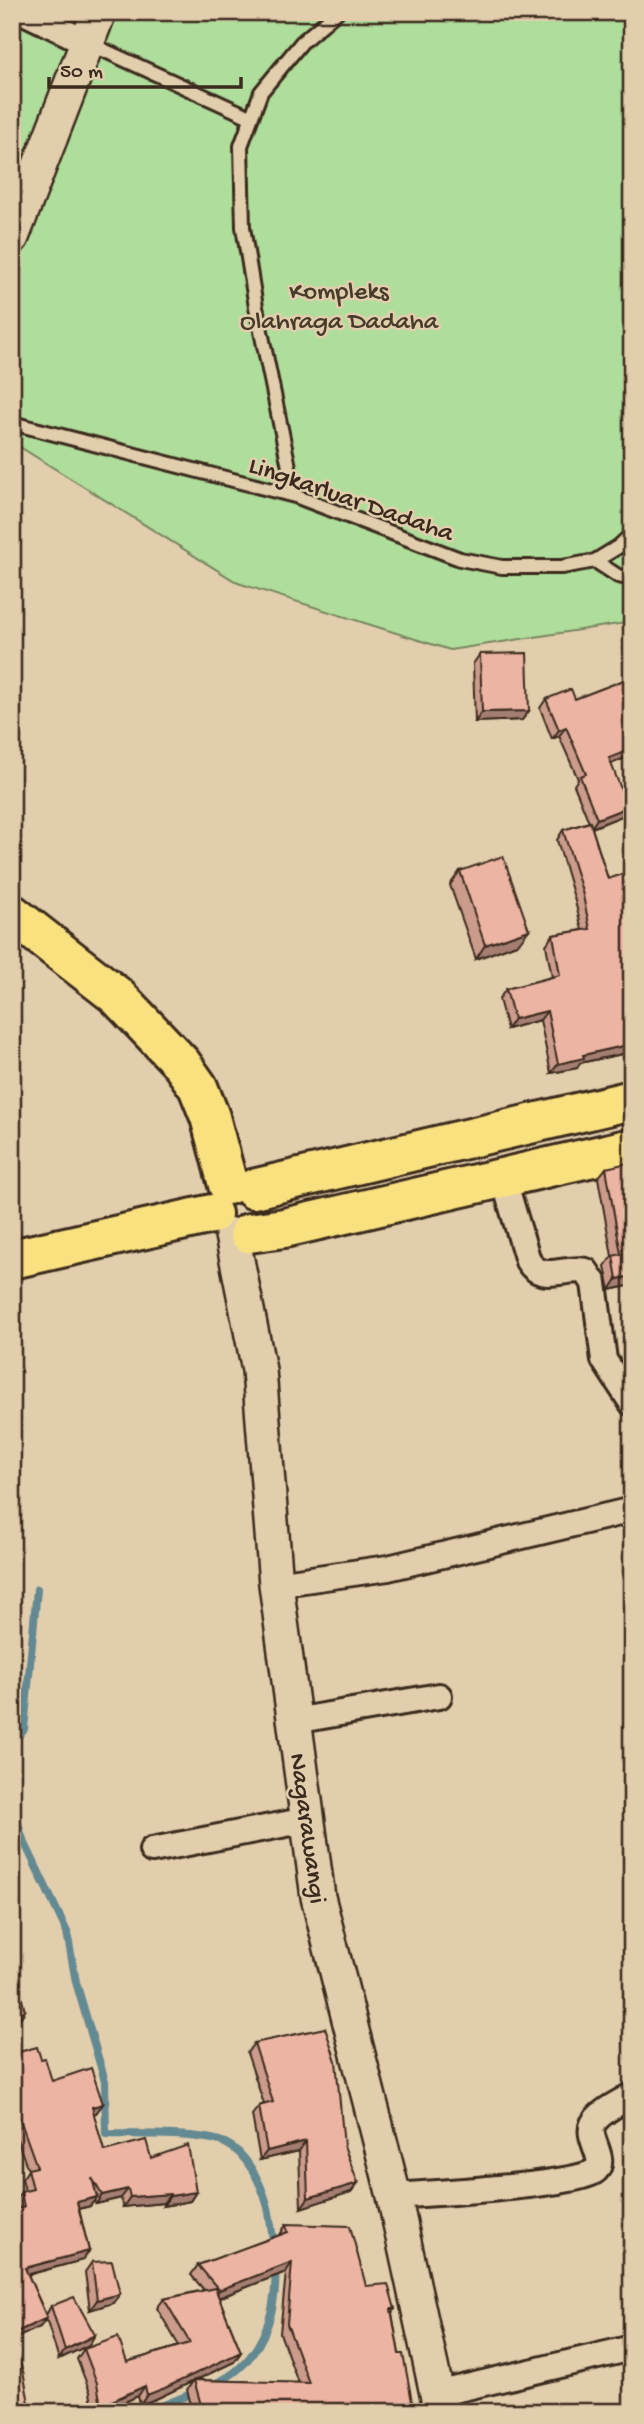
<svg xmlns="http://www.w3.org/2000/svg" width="644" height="2424" font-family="'Gochi Hand',sans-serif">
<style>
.green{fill:#afdd9c;stroke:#75845d;stroke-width:2}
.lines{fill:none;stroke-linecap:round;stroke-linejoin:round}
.stream{stroke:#648992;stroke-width:8}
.lane-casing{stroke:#3b2a1e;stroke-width:18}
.street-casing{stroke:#3b2a1e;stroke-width:30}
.secondary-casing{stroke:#3b2a1e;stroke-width:38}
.primary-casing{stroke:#3b2a1e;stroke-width:44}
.lane{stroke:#e2cead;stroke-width:12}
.street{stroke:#e2cead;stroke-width:24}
.secondary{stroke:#e2cead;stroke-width:33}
.primary{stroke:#fae180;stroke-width:38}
.wall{fill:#cb9b8c;stroke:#3b2a1e;stroke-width:2;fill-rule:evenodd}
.shaded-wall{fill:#a57e72;stroke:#3b2a1e;stroke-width:2}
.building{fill:#ecb4a3;stroke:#3b2a1e;stroke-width:2}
.labels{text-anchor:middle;stroke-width:5;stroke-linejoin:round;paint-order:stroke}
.park-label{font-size:26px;fill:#473c2b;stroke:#e2cead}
.street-label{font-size:26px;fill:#3b2a1e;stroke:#e2cead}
</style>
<rect width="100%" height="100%" fill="#e2cead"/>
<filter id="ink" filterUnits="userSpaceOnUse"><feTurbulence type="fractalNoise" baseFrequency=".0143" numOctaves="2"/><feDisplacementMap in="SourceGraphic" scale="14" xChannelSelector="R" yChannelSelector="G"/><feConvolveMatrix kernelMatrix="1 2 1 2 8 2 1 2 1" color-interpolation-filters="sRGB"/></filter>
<g filter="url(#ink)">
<path class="green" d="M12,12H632V622L450,650L238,583L12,442Z"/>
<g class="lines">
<path class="stream" d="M12,1747L13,1741L24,1729L37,1589
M12,1804L22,1837L67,1932L76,1982L105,2081L106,2134C135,2135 201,2132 225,2143C246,2152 261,2183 267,2204C271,2218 272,2234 274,2248
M214,2384C260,2365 278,2314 275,2268
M147,2412L196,2392"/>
<defs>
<path id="lane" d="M88,43L250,117
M12,423L295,496L460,559L502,567H562L595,561L618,547L632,534
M295,496L256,307L243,227L241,146L261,92L302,42L337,12
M595,561L618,576L632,579"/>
<path id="street" d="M24,12L86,42
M503,1177L528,1261C542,1284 565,1266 586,1271L594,1283L604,1360L632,1403
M276,1584L388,1568L632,1510
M294,1721L439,1696
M152,1850L307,1820
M394,2196C422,2194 584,2185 596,2170C607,2158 586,2138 593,2124C600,2111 620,2103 632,2095
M437,2394L632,2348"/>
<path id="secondary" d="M12,237L99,12
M232,1235L259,1370L276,1584L318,1897L394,2196L441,2412"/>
<path id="primary" d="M12,914L117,996L181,1063L198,1087L210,1117L228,1185
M253,1189L632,1100
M249,1233L284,1228L632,1148
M12,1259L212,1214"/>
</defs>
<use href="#lane" class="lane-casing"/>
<use href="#street" class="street-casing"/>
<use href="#secondary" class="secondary-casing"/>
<use href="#primary" class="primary-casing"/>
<use href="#lane" class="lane"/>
<use href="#street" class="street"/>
<use href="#secondary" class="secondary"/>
<use href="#primary" class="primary"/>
</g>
<path class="wall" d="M480,654L529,711L522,720L475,722L473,664Z
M632,677V755L611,764L622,816L592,828L608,879L632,898V1052L580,1063L577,1068L551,1073L540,1020L507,1029L499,999L506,989L552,977L546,945L553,935L582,930L575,901L557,840L563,830L589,822L574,785L578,779L559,736L552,739L540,708L546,699H575Z
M460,871L519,943L476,959L450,885Z
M606,1168L632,1285L610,1290L605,1266L612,1256L598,1178Z
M254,2043L344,2146L358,2183L351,2192L301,2208L299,2151L260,2160L252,2115L259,2106L264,2104L247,2053Z
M12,2054L41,2059L52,2081L103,2104L96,2113L93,2114L104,2151L151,2158L196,2192L190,2201L163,2206V2203L123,2207L121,2198L96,2204L94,2201L90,2206L79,2209L89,2251L83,2260L28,2275L46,2315L51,2306L89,2345L59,2359L46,2319L40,2327L12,2340V2210L16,2209L14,2202L21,2192L25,2191L22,2179L28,2170L12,2125Z
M286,2224L395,2309L392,2313L399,2354L414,2412H193L187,2390L193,2381L158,2398L140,2405L138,2396L102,2412H93L90,2392L77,2359L84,2349L127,2362L179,2346L157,2308L164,2299L204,2290L191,2275L198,2265L280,2235ZM286,2272L280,2333L298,2383L196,2380L234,2362L241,2352L219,2298Z
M92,2262L113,2303L90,2310L85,2272Z"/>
<path class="shaded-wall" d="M529,711L522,720L475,722L482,712Z
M566,727L559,736L552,739L559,730Z
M632,749V755L603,767L609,758Z
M628,807L622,816L591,828L597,819Z
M529,930L519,943L476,959L485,945Z
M547,1011L540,1020L507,1029L514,1019Z
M632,1044V1052L580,1063L577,1068L551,1073L558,1064L583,1055Z
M632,1276V1285L610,1290L617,1279Z
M25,2011L19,2020L12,2021V2014Z
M103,2104L96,2113L85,2116L92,2107Z
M306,2141L299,2151L260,2160L267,2151Z
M358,2183L351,2192L301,2208L308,2198Z
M128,2189L121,2198L96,2204L102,2195Z
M196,2192L190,2201L163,2206L170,2196Z
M170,2194L163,2203L123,2207L130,2197Z
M97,2197L90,2206L70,2211L77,2202Z
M89,2251L83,2260L18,2277L25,2268Z
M292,2262L286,2272L213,2300L219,2290Z
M120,2294L113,2303L90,2310L97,2300Z
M47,2318L40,2327L12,2340V2334Z
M95,2335L89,2345L59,2359L65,2350Z
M241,2352L234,2362L158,2398L140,2405L147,2395Z
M145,2386L138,2396L102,2412H97L101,2406Z
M29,2403L23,2412H12V2406Z"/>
<path class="building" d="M527,653L529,711L482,712L480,654Z
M632,677V749L609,758L628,807L597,819L580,776L586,774L566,727L559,730L546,699L571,689L575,699Z
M590,822L608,879L623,874L632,898V1044L583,1055L584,1058L558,1064L547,1011L514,1019L506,989L560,975L553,935L590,929L582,891L563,830Z
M503,856L529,930L485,945L460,871Z
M632,1162V1276L617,1279L613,1256L621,1254L606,1168Z
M12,1961L25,2011L12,2014Z
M325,2028L336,2061L344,2146L358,2183L308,2198L306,2141L267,2151L259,2106L273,2102L254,2043Z
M37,2047L41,2059L45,2058L52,2081L91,2068L103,2104L92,2107L104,2151L146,2140L151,2158L188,2145L196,2192L170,2196V2194L130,2197L128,2189L102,2195L92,2178L97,2197L77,2202L89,2251L25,2268L47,2318L12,2334V2210L24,2207L21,2192L33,2189L28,2169L37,2167L12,2097V2062L14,2061L12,2054Z
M286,2224L350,2226L366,2286L388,2284L395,2309H391L399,2354H403L414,2412H203L194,2380L309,2383L287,2324L292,2262L219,2290L198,2265L288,2232Z
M112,2261L120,2294L97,2300L92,2262Z
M215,2288L241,2352L165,2388L147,2395L145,2386L101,2406L97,2383L84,2349L118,2337L127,2362L190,2343L164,2299Z
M74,2297L95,2335L65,2350L51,2306Z
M12,2342L23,2371L29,2403L12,2406Z"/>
</g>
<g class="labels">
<g class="park-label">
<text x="339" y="298">Kompleks<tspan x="339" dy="30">Olahraga Dadaha</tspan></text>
</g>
<g class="street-label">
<text transform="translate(352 497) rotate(19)" y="9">Lingkarluar Dadaha</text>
<text transform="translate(310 1828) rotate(82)" y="9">Nagarawangi</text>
</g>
</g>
<rect width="644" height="2424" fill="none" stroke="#e2cead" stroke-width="42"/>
<rect x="21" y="21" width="602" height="2382" fill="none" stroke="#3b2a1e" stroke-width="2.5" filter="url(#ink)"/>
<path d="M49 77v10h192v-10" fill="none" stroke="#3b2a1e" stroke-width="3.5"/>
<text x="60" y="77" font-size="21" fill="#3b2a1e" stroke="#e2cead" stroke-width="5" paint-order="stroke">50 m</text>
</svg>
